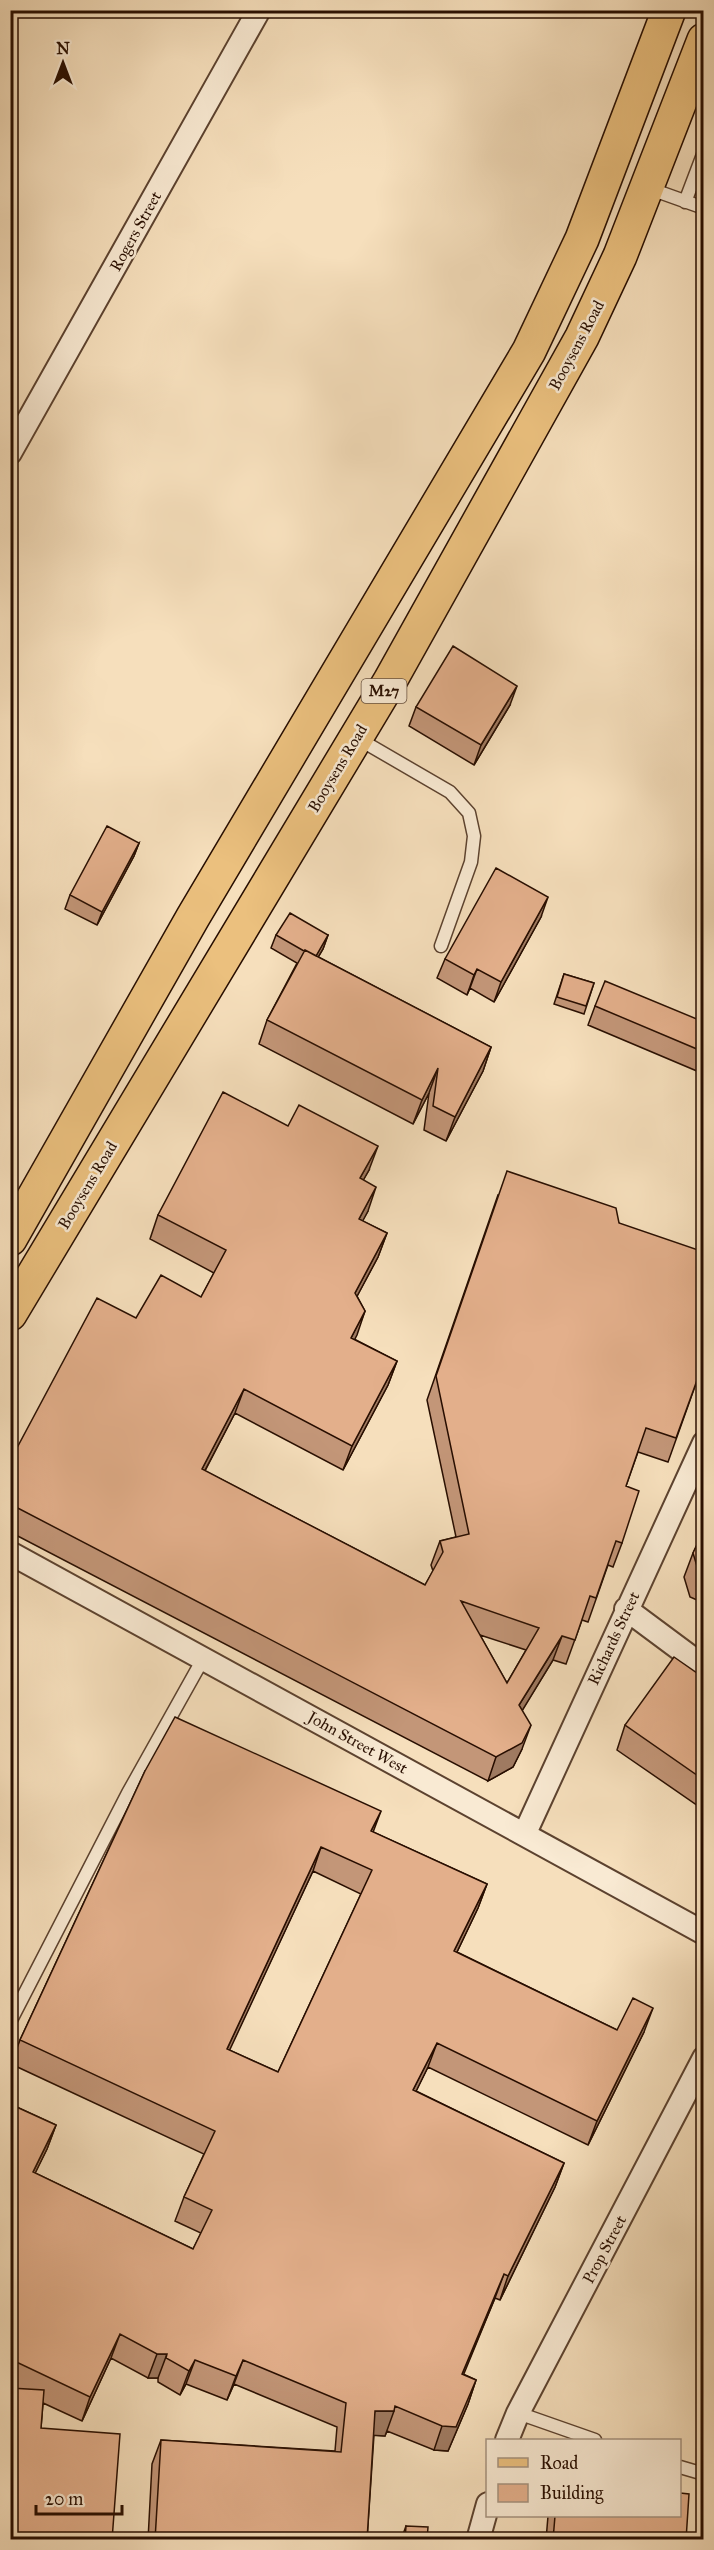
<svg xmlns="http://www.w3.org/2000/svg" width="714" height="2550" font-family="'IM FELL Great Primer',serif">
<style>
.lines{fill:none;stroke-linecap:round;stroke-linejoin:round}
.service-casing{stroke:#5c422f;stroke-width:15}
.minor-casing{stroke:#5c422f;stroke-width:26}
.primary-casing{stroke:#280e00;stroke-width:36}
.service{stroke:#f9ead3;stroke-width:12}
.minor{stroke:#f9ead3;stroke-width:22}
.primary{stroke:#ebc07e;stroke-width:33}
.wall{fill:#c39678;stroke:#280e00;stroke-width:1.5;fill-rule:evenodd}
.shaded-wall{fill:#9f7a61;stroke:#280e00;stroke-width:1.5}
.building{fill:#e3af8b;stroke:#280e00;stroke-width:1.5;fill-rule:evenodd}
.labels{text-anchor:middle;stroke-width:5;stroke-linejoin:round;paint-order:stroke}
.shield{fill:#f9ead3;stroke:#67503f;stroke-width:1.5}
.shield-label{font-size:15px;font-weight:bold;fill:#280e00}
.street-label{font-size:16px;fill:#280e00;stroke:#f9ead3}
</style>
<rect width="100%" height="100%" fill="#f6dfbc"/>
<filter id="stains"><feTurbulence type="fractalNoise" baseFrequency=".00333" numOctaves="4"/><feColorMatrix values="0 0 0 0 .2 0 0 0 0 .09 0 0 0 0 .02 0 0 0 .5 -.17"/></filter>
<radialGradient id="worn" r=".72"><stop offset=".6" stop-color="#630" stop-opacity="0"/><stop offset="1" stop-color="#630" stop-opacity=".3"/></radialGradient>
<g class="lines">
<defs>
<path id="service" d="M648,188L704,208
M685,202L704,152
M357,738L450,792L469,813L474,836L471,862L441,946
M10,2022L128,1793L203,1659
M518,2413L595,2440
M680,2467L704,2474"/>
<path id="minor" d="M10,453L259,10
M10,1553L704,1933
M626,1609L704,1667
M525,1833L704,1443
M507,2440L518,2413L704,2058
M478,2540L488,2504"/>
<path id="primary" d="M10,1239L193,917L529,351L582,239L669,10
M10,1314L390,681L582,337L620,256L704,40"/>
</defs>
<use href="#service" class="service-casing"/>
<use href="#minor" class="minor-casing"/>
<use href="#primary" class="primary-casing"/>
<use href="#service" class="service"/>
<use href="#minor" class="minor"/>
<use href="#primary" class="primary"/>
</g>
<path class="wall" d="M510,705L474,765L409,726L416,707Z
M139,843L134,856L97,925L65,909L70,895Z
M541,917L494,1002L470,988L467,995L437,978L445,959Z
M276,935H328L323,949L318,957L491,1047L483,1071L446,1141L424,1130L429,1093L413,1124L259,1044L267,1020L297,963L271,948Z
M564,974L594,983L584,1014L554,1004Z
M595,1006L704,1022V1074L588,1025Z
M369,1170L363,1180L368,1211L362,1221L387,1233L378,1257L357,1296L365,1311L354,1339L397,1361L388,1385L343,1470L235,1413L205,1471L425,1585L433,1571L431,1565L440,1541L456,1537L427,1400L498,1195L619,1223L704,1361L668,1462L638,1452L626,1486L622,1543L613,1567L608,1565L588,1622L582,1620L566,1664L553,1660L522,1710V1749L513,1767L488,1781L10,1532V1461L136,1318L201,1297L214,1273L150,1239L158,1215ZM480,1635L526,1650L507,1683Z
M704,1530V1603L690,1597L684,1577L693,1553Z
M704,1678V1810L617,1750L625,1725Z
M145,1771L373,1832L487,1884L478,1908L457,1952L617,2030L644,2032L588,2145L428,2067L416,2091L564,2163L555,2187L500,2300L495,2298L463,2374L476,2380L468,2404L448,2451L434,2450L387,2431L385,2436L374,2435L367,2540H148L152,2464L161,2440L335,2451L337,2427L234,2384L227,2400L186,2384L180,2395L158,2382V2378H148L111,2358L82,2421L43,2403L41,2428L112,2540L12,2388L10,2387V2104L56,2125L47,2149L35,2173L193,2249L201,2233L175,2221L184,2197L204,2154L11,2064L20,2040ZM313,1871L361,1894L278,2072L229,2050Z
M548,2516H680L686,2540H546Z
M406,2526L427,2540H401Z"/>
<path class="shaded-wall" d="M517,686L510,705L474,765L481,745Z
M139,843L134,856L97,925L102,912Z
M548,897L541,917L494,1002L501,982Z
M328,935L323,949L310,971L315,957Z
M477,969L470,988L467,995L474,975Z
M491,1047L483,1071L446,1141L455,1117Z
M438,1068L429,1093L413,1124L422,1100Z
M378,1146L369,1170L351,1202L360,1178Z
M376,1187L368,1211L351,1243L359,1219Z
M387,1233L378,1257L346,1317L355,1293Z
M365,1311L357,1335L343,1362L351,1338Z
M397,1361L388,1385L343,1470L352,1446Z
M244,1389L235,1413L193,1493L202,1469Z
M562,1636L553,1660L511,1729L519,1705Z
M531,1725L522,1749L513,1767L488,1781L496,1757Z
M381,1811L372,1835L371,1831Z
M321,1847L313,1871L219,2073L227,2049Z
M487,1884L478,1908L446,1975L454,1951Z
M653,2008L644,2032L588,2145L597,2121Z
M437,2043L428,2067L405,2114L413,2090Z
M56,2125L47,2149L24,2196L33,2172Z
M564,2163L555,2187L500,2300L508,2276Z
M504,2274L495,2298L454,2398L462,2374Z
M120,2334L111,2358L82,2421L90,2397Z
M157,2354H167L158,2378H148Z
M195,2360L186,2384L180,2395L189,2371Z
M243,2360L234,2384L227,2400L236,2376Z
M476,2380L468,2404L448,2451L434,2450L442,2426Z
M375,2411H394L385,2436L367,2435Z"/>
<path class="building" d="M453,646L517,686L481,745L416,707Z
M107,826L139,843L102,912L70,895Z
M496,868L548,897L501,982L477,969L474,975L445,959Z
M290,913L328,935L316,956L305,950L304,951L276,935Z
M305,950L491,1047L455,1117L433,1106L438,1068L422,1100L267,1020Z
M564,974L594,983L586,1006L557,997Z
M605,981L704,1022V1052L595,1006Z
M223,1092L288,1126L299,1105L378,1146L360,1178L376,1187L359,1219L387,1233L355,1293L365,1311L351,1338L397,1361L352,1446L244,1389L202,1469L425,1585L443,1552L440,1541L469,1534L436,1376L507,1171L616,1208L619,1223L704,1252V1361L676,1438L646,1428L626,1486L639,1491L622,1543L616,1541L596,1598L590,1596L575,1640L562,1636L519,1705L531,1725L522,1743L496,1757L10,1504V1461L97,1298L136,1318L161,1275L201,1297L226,1250L158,1215ZM461,1601L539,1628L507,1683Z
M704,1530V1575L699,1573L693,1553Z
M674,1657L704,1678V1780L625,1725Z
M175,1717L381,1811L371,1831L487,1884L454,1951L617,2030L633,1998L653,2008L597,2121L437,2043L413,2090L564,2163L508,2276L504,2274L462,2374L476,2380L456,2427L442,2426L395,2406L394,2411H375L367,2540H155L161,2440L341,2452L346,2403L243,2360L236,2376L195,2360L189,2371L166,2358L167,2354H157L120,2334L90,2397L10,2359V2104L56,2125L33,2172L193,2249L212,2210L184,2197L215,2131L20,2040L145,1771ZM321,1847L372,1870L278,2072L227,2049Z
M10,2388L44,2390L41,2428L120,2434L112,2540H10Z
M680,2493L689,2494L686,2540H553L555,2516H680Z
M406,2526L428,2527L427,2540H405Z"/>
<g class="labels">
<rect class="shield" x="361.5" y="679" width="45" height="24" rx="4.5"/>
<g class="shield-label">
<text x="384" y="696">M27</text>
</g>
<g class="street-label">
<text transform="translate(135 231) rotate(-61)" y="6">Rogers Street</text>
<text transform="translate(576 345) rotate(-62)" y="6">Booysens Road</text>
<text transform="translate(337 768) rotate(-59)" y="6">Booysens Road</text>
<text transform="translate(87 1185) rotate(-59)" y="6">Booysens Road</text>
<text transform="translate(613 1638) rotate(-65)" y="6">Richards Street</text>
<text transform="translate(358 1742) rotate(29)" y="6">John Street West</text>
<text transform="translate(604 2249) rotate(-62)" y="6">Prop Street</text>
</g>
</g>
<rect width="714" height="2550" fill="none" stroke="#f6dfbc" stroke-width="36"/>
<rect x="12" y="12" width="690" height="2526" fill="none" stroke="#280e00" stroke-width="3"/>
<rect x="18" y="18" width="678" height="2514" fill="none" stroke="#280e00" stroke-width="1.5"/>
<rect x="486" y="2439" width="195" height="78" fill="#f9ead3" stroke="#a5927f" stroke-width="1.5"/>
<rect x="498" y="2458" width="30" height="9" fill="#ebc07e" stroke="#a5927f" stroke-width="1.5"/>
<text x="540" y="2469" font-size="18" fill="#280e00">Road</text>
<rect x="498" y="2484" width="30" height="18" fill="#e3af8b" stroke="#a5927f" stroke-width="1.5"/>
<text x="540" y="2499" font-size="18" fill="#280e00">Building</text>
<g transform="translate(63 63)" stroke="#f9ead3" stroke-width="4.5" paint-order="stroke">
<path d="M0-4.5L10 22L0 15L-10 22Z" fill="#280e00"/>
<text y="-9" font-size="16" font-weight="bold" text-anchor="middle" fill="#280e00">N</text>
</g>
<path d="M36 2505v9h86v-9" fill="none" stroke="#280e00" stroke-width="3"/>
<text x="45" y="2505" font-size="18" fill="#280e00" stroke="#f9ead3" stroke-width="4.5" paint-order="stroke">20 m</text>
<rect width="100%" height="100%" filter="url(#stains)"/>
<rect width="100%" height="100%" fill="url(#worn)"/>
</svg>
